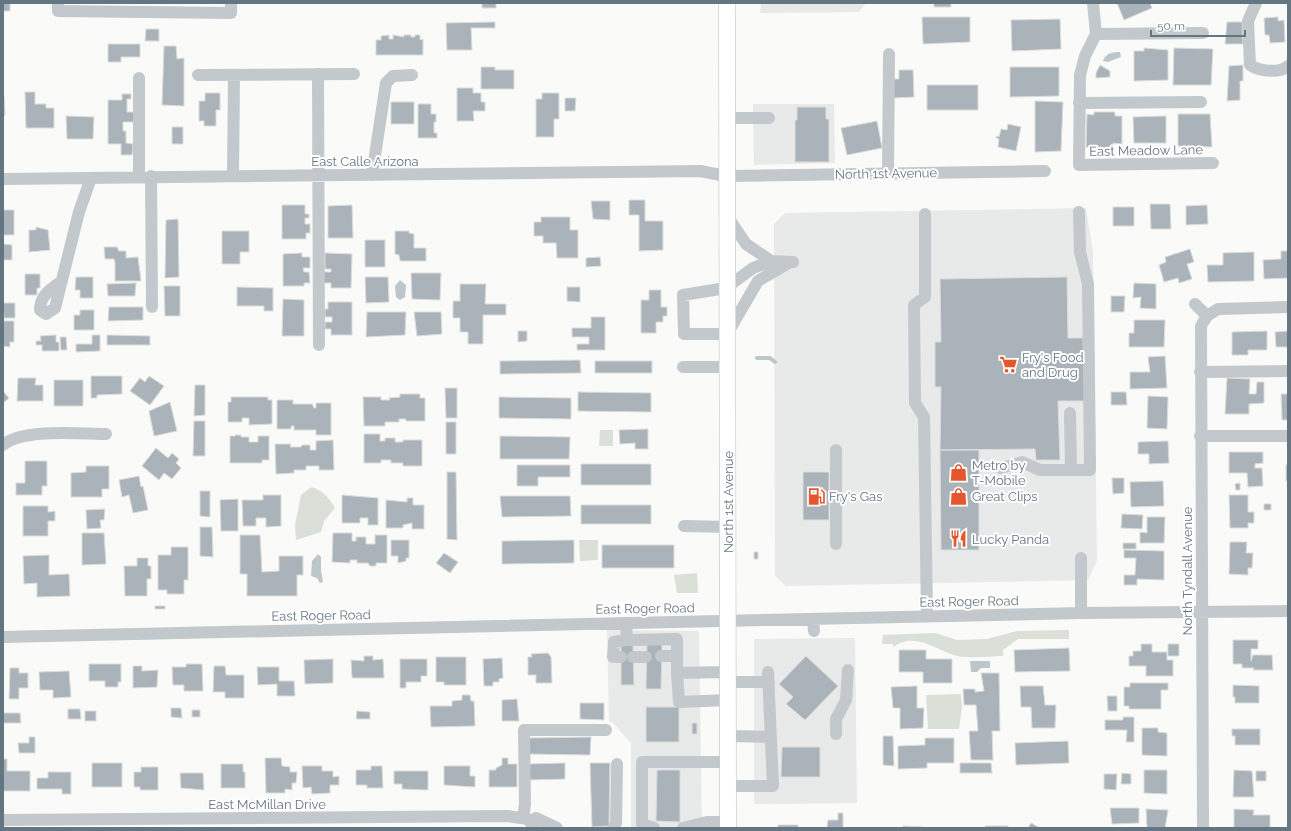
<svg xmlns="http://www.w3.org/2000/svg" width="1291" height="831" font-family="Raleway,sans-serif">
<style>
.built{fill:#e8e9e9}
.green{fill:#dadfd7}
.water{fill:#bbc7cb}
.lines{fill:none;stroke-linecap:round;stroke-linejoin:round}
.stream{stroke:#bbc7cb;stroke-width:4}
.building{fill:#aab3b9;stroke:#dcdcda}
.major-casing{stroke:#b5babe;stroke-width:17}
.minor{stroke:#c3c8cc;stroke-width:12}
.major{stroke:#fff;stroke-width:16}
.labels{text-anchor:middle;stroke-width:4;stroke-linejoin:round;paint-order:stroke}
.street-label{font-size:13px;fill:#657683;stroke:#fff}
.poi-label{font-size:13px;fill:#657683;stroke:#fff;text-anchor:start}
</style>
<rect width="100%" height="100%" fill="#fafaf8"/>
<path class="built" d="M761,3H866L859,12L760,13Z
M753,104H834L835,163L754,165Z
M1086,208L1093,252L1097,561L1088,580L786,586L775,576L774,224L785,213Z
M607,630L699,631L702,828H631V743L612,722H609Z
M855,638L857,803L754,804V639Z"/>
<path class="green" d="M600,430H613V446H599Z
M311,487C323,490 329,498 335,508L324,521L321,532L296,540L295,525L301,495Z
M579,540H598V560L580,561Z
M697,573L698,593H677L674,575Z
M1069,630V639H1018L1003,650V656C990,656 969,659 957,656C934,650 917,631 893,647V644H882L883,635L935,633L957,640L987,639L1017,631Z
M961,694L962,707L959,729H928L926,695Z"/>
<path class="water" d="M1120,52L1121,57L1108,62L1103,61C1106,53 1112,52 1120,52Z
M400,280L406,285L405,297L400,300L396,297L395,286Z
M318,554L321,557V570L323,582L320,583L317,578L311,576L312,561Z
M970,661H990V668H981L977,672H971Z"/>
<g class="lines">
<path class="stream" d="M757,358H770L775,362"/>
</g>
<path class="building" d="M3,3H10V11H3Z
M482,3H496V8H482Z
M934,3H951V7H934Z
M1117,3H1150L1152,8L1124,20Z
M922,17H970V42L923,44Z
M1278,17V21L1284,20L1285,42L1270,43L1269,35H1265L1264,18Z
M1060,19L1061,49L1012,51L1011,20Z
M495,22V28H471L472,50H447L446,23Z
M1227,22H1242L1243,44H1225Z
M146,29H159V41H145Z
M389,35V39H393V35L404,37V35H411V37H415V35H420V40L423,39V55H376V40H381V36Z
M108,44H140V57H121V62H108Z
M164,46H176L177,59L184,58V106L162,105Z
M1144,48L1168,50V80L1134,81V51H1144Z
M1174,48L1213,49L1211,85H1173Z
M1100,65L1110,71V77L1096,78V73Z
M1243,65V81H1240V100L1227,101L1229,66Z
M481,67H495V70H514V89H481Z
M1010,67H1059V96L1010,97Z
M899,70H913L914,97L893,98L892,79H899Z
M927,85H978V110H927Z
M457,88H473V93H481V102H485V111H473L474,121H457Z
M25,92H35V104H46V108H54V128H26Z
M205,93H220V110H216V126H204V121H199V101H205Z
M542,93H559V119H554V137H536V99H542Z
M122,94H131V99H127V112H134V122H123V131H126V143L133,144L132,155H121V144H108V100H122Z
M3,96H4L5,115H3Z
M565,98H576L575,111H565Z
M1035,101L1063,102L1061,151L1035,152Z
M391,102H414V124H391Z
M418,104H431V114H436V122H434V133H437V138H418Z
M797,107H826V119H829V162H795V120H797Z
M1094,112H1115V116H1122V144L1113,143V148L1086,147L1087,114L1094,115Z
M1178,114H1210L1212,147L1178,146Z
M66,116L94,117L93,139H67Z
M1166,116V143H1134L1133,117Z
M877,121L882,148L847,155L841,128Z
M1008,124L1021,127L1016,151L998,147L999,139L996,138L997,136L999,137L1001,129L1007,130Z
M172,127H183V144H172Z
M629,200H645V221H663V250L639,251V215H629Z
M591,201H610V220L593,219Z
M1150,204H1170L1171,229H1151Z
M282,205H305V214H309V218H305V224H310V233H306V239H282Z
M352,205L353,238H328V206Z
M1207,205L1208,224L1186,225V206Z
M1113,207H1134V226H1113Z
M3,210H14V235H3Z
M541,217H570V230H578V258H557L556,243H543V236H534V222H541Z
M178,219L179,277L165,278L166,220Z
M36,227L48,230L50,250L29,252V230H36Z
M222,231H249V252H240V264H222Z
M395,231H409V233L414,234V248H426V261H400L399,255L395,254Z
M365,240H385V267H365Z
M3,244L12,245V260H3Z
M104,247H117L119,251H126V258L138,257L141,281H115V263L114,259H105Z
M1190,249L1194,262L1187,264L1192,279L1179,283L1178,278L1164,282L1159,265L1166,262L1165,257Z
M1281,251H1288V278L1264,279L1263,260L1281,259Z
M1254,252V281L1208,282L1207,265H1223V253Z
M302,253V257H310V268H303L304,272H309L310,283H304V286H283V254Z
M325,253L352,254L351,288H331V283H323V272H331V269H325Z
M600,257L601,266L586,267V258Z
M411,273H441L440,300L412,299Z
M25,274H40V288H37V295H25Z
M76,277H93V298H80V290H75Z
M365,277H388L389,302L366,303Z
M1067,277L1068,338H1083L1085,401H1058L1060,460H1036L1035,449L940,450L941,387H935V342H941L940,279Z
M136,283L135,296H108L107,284Z
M1134,283L1156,284V309L1140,308L1141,297L1133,298Z
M460,284H486L485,304H506V315H483V344H468V332H460V318H453V301H460Z
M164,286H180V316H165Z
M237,287L273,288V311H264V306H237Z
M567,287H580V302L567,301Z
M649,290H661V307H667V316H663V322H656V333H641V300H649Z
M1111,296H1125L1124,312H1111Z
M283,299L304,300V336H282Z
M328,302H352V335H331V329H325V322H332V317H325V309H328Z
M3,303H15V318H4Z
M109,307H143V320L108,321Z
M80,310H94V330H74V315H80Z
M367,312H406L405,335L366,337Z
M414,312H441L442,334L417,336Z
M591,317H605V350H577V344H589V337H572V328H591Z
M1134,320H1165L1164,347H1129V333H1134Z
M3,321H14V342H10V347L3,346Z
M518,331H527V341L518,342Z
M1267,331V350H1248V355H1232V332Z
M1288,331V347H1276L1275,332Z
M56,335V342H59V351H42V345H36V341H41L40,336Z
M92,335H100V351L76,352V344H92Z
M107,335L150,336V345H107Z
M60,337H66L67,350H61Z
M1165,356L1167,388L1130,389V372H1150L1148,357Z
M580,360L581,373L500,374V361Z
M595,361H652V373H595Z
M91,376H122V394L97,395V398H91Z
M149,376L164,386L150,405L130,391L140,378L145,382Z
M18,378H36L35,385H43V401H17Z
M1227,378L1250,379L1249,394H1256L1257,382H1264V403L1249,404V414H1225Z
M54,380H83V406H54Z
M195,385H205V415L194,416Z
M445,388H457V418H446Z
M3,391L9,398L3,403Z
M578,392L651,393V412L578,411Z
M1111,392H1126L1127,405H1111Z
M400,394H420V398H425V421H406V419H399V422H385V426H364L363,397H381V400H390L389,398L400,397Z
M1281,394H1288V420H1282Z
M1148,396L1168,397L1167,429L1147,428Z
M231,397H268V400H272V424L249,425V418H242V422H228V402H231Z
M499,397L571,398V419L499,418Z
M277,400H293V404H312L314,408H316V403H331V435H316V430H294V426H291V429H277Z
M170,402L177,431L154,436L149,411Z
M194,421H205V456H193Z
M446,422H456V454H446Z
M648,429V449H635V443L620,444L619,430Z
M364,434H380V441H385V438H395V442H403V440H422V466H403V463H391V460H381V463H364Z
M235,435H241V437H249V442H258V436H269V460H262V463H230V436H235Z
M500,436L570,437L569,459H500Z
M333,440L334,470H319V466H306V470H294V473L276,474L275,444H291L290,447H301L302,445H310V450H316V441Z
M1168,441L1169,463L1149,464V454H1138V442Z
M156,448L168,458L172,453L179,459L176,463L181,468L172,479L164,473L159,480L142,466Z
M940,450H979V550H941Z
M1229,452H1263V463L1255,464V468H1262L1263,486L1248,487L1247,473H1229Z
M25,461H47V486H42V495H16V483H25Z
M581,464H651V485H581Z
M517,465H570V477H538V486H517Z
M1286,465H1288V481H1286Z
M86,466H109V489H102V497H71V473L86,472Z
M447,472H456L457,540L447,539Z
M803,472H829V520H803Z
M139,476L141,487L143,486L148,510L133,513L129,495L122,497L119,480Z
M1112,478H1124V493L1113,494Z
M1163,481L1164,506L1131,507L1130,482Z
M1240,483V490H1236L1235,484Z
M200,491H210V517L200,516Z
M263,495H281V526L266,527V518H256V526H243L242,500H263Z
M342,495L378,498V525H368V518H360V523H342Z
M1229,495H1248V512H1254V523H1248V528H1230Z
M500,496H570L571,516L502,517Z
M407,498H413V505H424V529H412V523L403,525V528H386V500L407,502Z
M238,499V531H221L220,500Z
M1264,504H1271V510H1264Z
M581,505H651V524H581Z
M23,506H48V512L55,511V521H48V536H23Z
M105,509L104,520H100L101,528L87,529L86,510Z
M1122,514L1143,515L1142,529L1121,528Z
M1147,517H1165L1164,543H1140V532L1147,533Z
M200,527H212L213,557L200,556Z
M82,533H104L106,564L82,565Z
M333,533H352V541H356V537H366V544H375V535H387V563H376V566H370L368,563H357V560H350V563L332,562Z
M240,535H260L262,572L279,571V556H303V575H297V596H247V574H240Z
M391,540H409V558H406V561L398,563V556H391Z
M574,540V563L502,564V541Z
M1230,542H1247L1246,553H1253L1252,568H1248V575L1229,574Z
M1123,543H1136V549H1123Z
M602,545H674V568H602Z
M171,547H188V580H184V594H167V590H158V555H171Z
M1124,550L1164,551V580L1137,579V585H1124V575H1135L1136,558H1124Z
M754,552H758V559H754Z
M444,553L458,562L450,573L436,563Z
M49,555V575L69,574L70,596L37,597V583L24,584L23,556Z
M137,558H148V566H151V579H147V596H125L124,566H137Z
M155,606H165V609H155Z
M1233,640H1258V649H1251V661L1253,655H1272L1273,670H1253L1254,668H1242V664H1233Z
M647,643H662L661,689H646Z
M1141,644H1152V652H1167V660H1173V676H1146V666H1129V656H1133V651H1141Z
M1168,644H1179V656H1168Z
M621,645H633L634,685H621Z
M1069,648L1070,671L1015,672L1014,650Z
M899,650H926V659H952V683H923V672H899Z
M548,653L551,657L552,683H536V675H528V657H532L531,654Z
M364,656H373V660L383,659L384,678H352L351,660L364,661Z
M806,656L838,686L805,720L786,704L793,697L779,684Z
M436,657H466V685H444V682H436Z
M502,658L503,678L499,679V682H493V686H484L483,659Z
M333,659V683L305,684L304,660Z
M400,659H427V676H421V682H406V688H400Z
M89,664H121V682H118V687H105V681H89Z
M186,664H202L203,691H184V685H173L172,667H186Z
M133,666H142V671L158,670L157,687L133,688Z
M214,666H225L226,675H244V698H225V692H213Z
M257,667H279V681H294L295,696H277V684L258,685Z
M10,668H19V673H28V688H19V699H9Z
M69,671L71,697L53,698V690H40L39,672Z
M981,673H999L1000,731H992L993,760H971L969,731H978L976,705H964L963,689H975V692L984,691Z
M1130,683H1168V690H1161V709H1129V706H1124V687H1130Z
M1233,685L1259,686V703H1235V697H1233Z
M917,686V708H924L923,728L900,729V708H893L891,687Z
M1020,686H1043L1045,705H1056L1055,728H1032L1031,707H1021Z
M462,695H470L471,701H474L475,726L431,727L430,706H452V701L462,700Z
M1107,696H1117V711H1108Z
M517,699L519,721H502V700Z
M580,703H604V720L580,719Z
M646,707H679V742H646Z
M171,708H181L182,718L171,717Z
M68,709H80L81,719H68Z
M192,710H200V717H192Z
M85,711H96V721H85Z
M357,711L370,712V719H356Z
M3,713H20L21,723H3Z
M1123,717H1134V742H1126L1127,730H1105V720H1123Z
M692,723H697V734H692Z
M1142,728H1158V732L1167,733V756L1142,755Z
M1232,729H1260V745H1235V736H1232Z
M883,736H893L894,766L883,765Z
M29,737H35V753H19L18,743H29Z
M591,737L590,755L528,754L529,738Z
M925,738H954V763H927V768L898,769V746L925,745Z
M1068,741L1069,763L1016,765L1015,743Z
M782,747H820V777H781Z
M265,758H281L282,766L290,767V772H297L296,783H292V790L285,789V793H266Z
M502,758H508V764H517V787H489V770H496V768L502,765Z
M3,759H7V771H30V791H3Z
M92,763H122V787H92Z
M565,763V779L528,780L529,764Z
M590,763H610L609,826L592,827Z
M960,763H991L992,773H960Z
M221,764H243V772H245V788H221Z
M302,766H322V771H333V777L339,776V785H330V793L312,794L311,787L303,788Z
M371,766H382L383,788H367V785H356V770H371Z
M444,766H470V776H475V787L444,785Z
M141,767H158V790H140V787H134V772H141Z
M657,770H680V822L656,821Z
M1144,770H1167V794L1144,793Z
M1234,770L1252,771L1254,797H1233Z
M394,771H428V790L402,789V784H394Z
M1256,771H1266V781H1256Z
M48,772H71V794H62V789H37V778H48Z
M180,773H203L204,790L181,788Z
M1122,773L1131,774V784H1121Z
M1104,774H1117L1116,790L1104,789Z
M1110,808H1139V823L1112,824Z
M1146,809L1168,810L1165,828H1147Z
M1234,809L1254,810L1253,815H1270V828H1234Z
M838,813H843V828H806H827L828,820H838Z
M1031,823L1040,828H1028Z
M778,825H798V828H778Z
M903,826L923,827V828H903Z
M985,826H1008V828H985Z"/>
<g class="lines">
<defs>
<path id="major" d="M727,3L728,828"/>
</defs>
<use href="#major" class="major-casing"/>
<path class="minor" d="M58,3V11L231,13V3
M1093,3L1096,34L1085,56L1080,75L1079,165L1213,163
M1256,3L1248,21L1250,65C1259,71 1279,74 1288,66
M1096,34L1203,33
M318,74L319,345
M198,75L354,74
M139,78V177
M1079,103L1201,102
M726,118H769
M888,173L889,54
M372,175L386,83L393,76L412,75
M151,176L152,307
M233,176L234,75
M3,179L700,171L726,176L1045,171
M726,214L746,244L771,261
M925,214V297L914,305L915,403L924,417L927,616
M790,262L758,281L727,334H684L683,295L726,288L753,268L771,261L793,262
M62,281C51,289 40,295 40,310L46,314L55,308L79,212L91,178
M1195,304L1207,316
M683,367H727
M1200,372L1288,371
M1070,413L1071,470
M1200,436H1288
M3,445C23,428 80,434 106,434
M836,450V544
M1001,468L1022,462L1040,470H1090L1088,284L1080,252L1079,212
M684,526L728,527
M1081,558V613
M813,619L814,631
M626,623L627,640L677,639V673L728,672
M3,637L1081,613L1288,611
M661,656H677
M621,657H613L614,642L627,640
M633,657H646
M677,673L679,702L728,700
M728,682H769
M836,734V719L846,700L848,670
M728,736L771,737
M728,786H773L768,672
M523,818L525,804L524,730H606
M536,818L557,828
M3,820L507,816L528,819L534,828
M613,828L616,823L617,764
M654,828L642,824V762H728
M683,828L707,822H728
M1203,828L1201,326L1207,316L1218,309L1288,307"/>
<use href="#major" class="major"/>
</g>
<defs>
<symbol id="supermarket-bare" viewBox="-9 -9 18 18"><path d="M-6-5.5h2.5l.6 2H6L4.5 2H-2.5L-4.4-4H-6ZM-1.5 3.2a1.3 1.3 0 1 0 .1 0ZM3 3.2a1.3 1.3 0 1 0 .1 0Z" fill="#e4572e" stroke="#fff" stroke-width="2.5" paint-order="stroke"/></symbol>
<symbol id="shop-bare" viewBox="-9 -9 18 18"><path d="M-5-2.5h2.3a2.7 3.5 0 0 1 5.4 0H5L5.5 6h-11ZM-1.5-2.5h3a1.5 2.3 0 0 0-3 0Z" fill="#e4572e" stroke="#fff" stroke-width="2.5" paint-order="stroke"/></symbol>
<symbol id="fuel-bare" viewBox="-9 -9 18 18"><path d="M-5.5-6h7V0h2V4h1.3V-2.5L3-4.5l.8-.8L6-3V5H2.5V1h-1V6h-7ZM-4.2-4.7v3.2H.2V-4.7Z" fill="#e4572e" stroke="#fff" stroke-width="2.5" paint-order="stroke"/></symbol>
<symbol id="restaurant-bare" viewBox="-9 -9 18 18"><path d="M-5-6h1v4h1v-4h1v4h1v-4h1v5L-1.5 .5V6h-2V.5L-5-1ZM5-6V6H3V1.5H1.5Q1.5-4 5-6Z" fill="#e4572e" stroke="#fff" stroke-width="2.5" paint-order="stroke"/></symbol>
</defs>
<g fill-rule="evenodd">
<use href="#supermarket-bare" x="996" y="352" width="25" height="25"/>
<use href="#shop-bare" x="946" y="460" width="25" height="25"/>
<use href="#fuel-bare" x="804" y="484" width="25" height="25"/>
<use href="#shop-bare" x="946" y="484" width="25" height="25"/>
<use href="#restaurant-bare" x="946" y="526" width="25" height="25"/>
</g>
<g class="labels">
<g class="street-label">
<text transform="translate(1146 150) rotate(-1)" y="5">East Meadow Lane</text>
<text x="365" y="166">East Calle Arizona</text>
<text transform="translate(886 173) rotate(-1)" y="5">North 1st Avenue</text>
<text transform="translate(728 502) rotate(-90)" y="5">North 1st Avenue</text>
<text transform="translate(1187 571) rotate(-90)" y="5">North Tyndall Avenue</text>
<text transform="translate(969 601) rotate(-1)" y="5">East Roger Road</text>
<text transform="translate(645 608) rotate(-1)" y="5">East Roger Road</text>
<text transform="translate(321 615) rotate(-1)" y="5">East Roger Road</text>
<text x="267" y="809">East McMillan Drive</text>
</g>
<g class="poi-label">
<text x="1022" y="362">Fry's Food<tspan x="1022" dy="15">and Drug</tspan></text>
<text x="972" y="470">Metro by<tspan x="972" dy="15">T-Mobile</tspan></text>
<text x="829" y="501">Fry's Gas</text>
<text x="972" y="501">Great Clips</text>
<text x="972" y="544">Lucky Panda</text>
</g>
</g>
<rect width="1291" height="831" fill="none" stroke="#657683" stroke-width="8"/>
<path d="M1151 30v6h94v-6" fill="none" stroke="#657683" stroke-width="2"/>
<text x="1157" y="30" font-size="12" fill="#657683" stroke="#ffffff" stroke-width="3" paint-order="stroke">50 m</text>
</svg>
